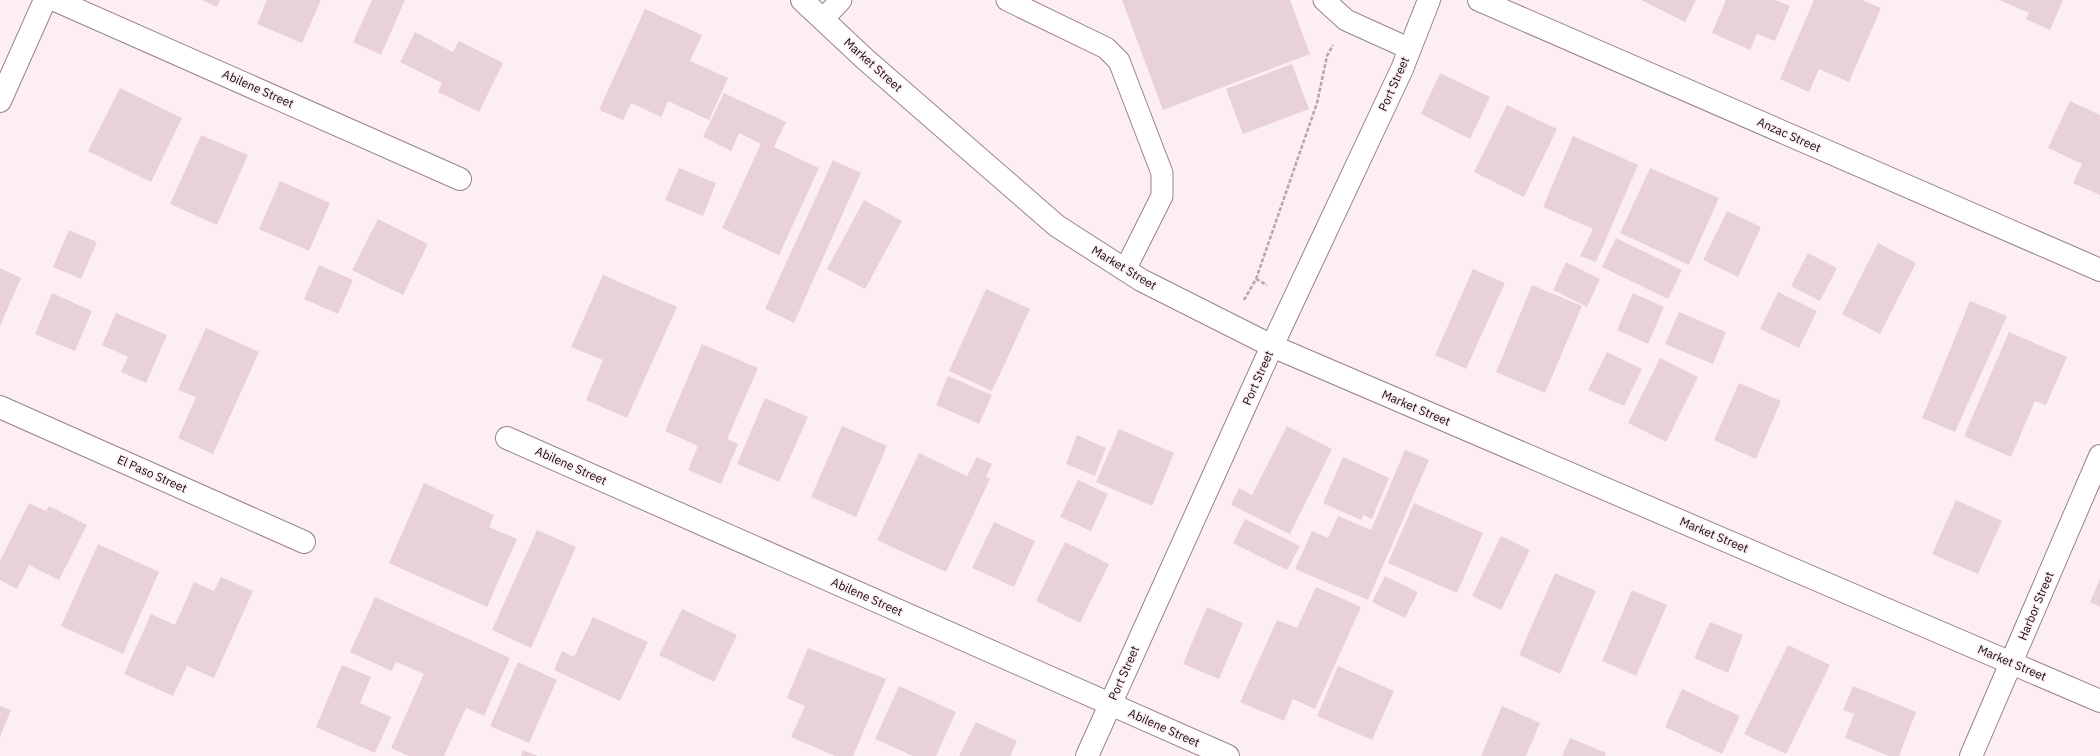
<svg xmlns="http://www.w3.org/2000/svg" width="2100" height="756" font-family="'IBM Plex Sans',sans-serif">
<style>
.building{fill:#e9d1db}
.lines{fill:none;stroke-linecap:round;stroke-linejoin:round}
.service-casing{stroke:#99838c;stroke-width:23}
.minor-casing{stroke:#99838c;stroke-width:24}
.tertiary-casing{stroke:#99838c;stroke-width:24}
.path{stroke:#b4a7ac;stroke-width:2.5;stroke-dasharray:4 2;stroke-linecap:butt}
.service{stroke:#fff;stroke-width:21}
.minor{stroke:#fff;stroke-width:22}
.tertiary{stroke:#fff;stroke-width:22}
.labels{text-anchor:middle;stroke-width:3;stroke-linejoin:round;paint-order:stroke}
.street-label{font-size:12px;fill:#130b0f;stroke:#fdeef4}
</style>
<rect width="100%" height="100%" fill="#fdeef4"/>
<path class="building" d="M202,0H220L217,7Z
M267,0H321L302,43L257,24Z
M372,0H405L381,55L353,42Z
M1122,0H1290L1310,54L1163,110Z
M1641,0H1696L1685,22Z
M1726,0H1775L1790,6L1775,41L1757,34L1750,50L1712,33Z
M1814,0H1862L1881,8L1849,82L1819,69L1809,92L1780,79Z
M1999,0H2063L2050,30L2026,19L2029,13Z
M645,9L702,35L690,61L728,78L709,120L668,101L661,117L631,103L623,120L599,110Z
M415,32L453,52L459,41L503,63L479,112L438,92L442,83L400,62Z
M1292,64L1309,109L1243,134L1226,89Z
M1440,73L1490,97L1470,139L1421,114Z
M120,88L182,118L151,182L88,151Z
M724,93L786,122L774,147L819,168L779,255L722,228L761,144L739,133L731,151L703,137Z
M2070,101L2100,115V195L2073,183L2082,164L2048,148Z
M1507,105L1557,129L1524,197L1474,172Z
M201,135L248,155L217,225L170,204Z
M1573,136L1638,165L1596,262L1580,256L1593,229L1543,207Z
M833,160L861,173L794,323L765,309Z
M679,168L716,183L703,216L665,200Z
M1650,168L1719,198L1689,265L1620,233Z
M280,181L330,203L309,251L259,229Z
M864,200L902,221L865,289L827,269Z
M1727,211L1761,227L1738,277L1703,260Z
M378,219L428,244L403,295L352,270Z
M69,230L97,242L81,279L53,267Z
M1616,238L1682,270L1668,299L1602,267Z
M1878,243L1916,263L1880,334L1842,314Z
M1808,253L1837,268L1820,301L1791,286Z
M1566,262L1600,279L1587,307L1553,290Z
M319,265L353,280L338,314L304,299Z
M0,268L21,278L0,326Z
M1473,269L1505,283L1466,369L1435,355Z
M603,275L677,307L627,418L586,400L603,360L571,347Z
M1532,285L1582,306L1545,393L1496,372Z
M986,289L1030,309L992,391L949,371Z
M1778,292L1817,311L1799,348L1760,329Z
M52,293L92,311L75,351L35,334Z
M1633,293L1664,307L1648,344L1617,330Z
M1970,301L2007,316L1955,432L1922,418Z
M1679,312L1726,332L1713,364L1665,344Z
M116,313L167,335L146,383L121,372L128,357L102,345Z
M206,328L259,352L213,454L178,438L196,397L178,390Z
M2009,332L2067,357L2046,405L2035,401L2011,457L1964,436Z
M702,344L758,368L727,439L738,444L721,484L688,470L698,446L665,431Z
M1607,352L1642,369L1624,406L1588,390Z
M1660,358L1698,377L1666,442L1628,423Z
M948,376L992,395L979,424L936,405Z
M1739,383L1781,401L1756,459L1714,440Z
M765,398L808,417L779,482L737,464Z
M842,426L887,446L856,517L811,497Z
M1287,426L1332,449L1290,534L1231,505L1239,488L1252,495Z
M1119,429L1174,453L1152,506L1096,482Z
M1077,435L1106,448L1095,476L1066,464Z
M1405,450L1429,460L1368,600L1295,569L1312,531L1328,538L1338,516L1371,530Z
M919,453L967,476L977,457L992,464L986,477L990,479L946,572L877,540Z
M1343,457L1389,478L1372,519L1363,515L1361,520L1323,503Z
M1078,480L1108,494L1091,531L1060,517Z
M424,483L494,515L489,527L517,539L487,607L389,563Z
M1956,500L2002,521L1978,574L1932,554Z
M29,503L46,511L49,506L87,525L59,580L29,565L17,589L0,580V561Z
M1414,503L1483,533L1457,593L1388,563Z
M1245,519L1300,546L1287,570L1233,543Z
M994,522L1035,541L1014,587L972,568Z
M537,530L576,547L531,648L492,630Z
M1501,536L1530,550L1501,610L1472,596Z
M1065,542L1109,564L1080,623L1036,601Z
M98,544L159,572L123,654L61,626Z
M1555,573L1596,591L1560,674L1519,655Z
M1385,576L1418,592L1405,618L1372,602Z
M221,577L253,591L214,678L187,666L173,696L124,674L151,614L175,625L194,582L214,591Z
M2100,579V607L2090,602Z
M1316,587L1361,607L1315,709L1293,699L1284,721L1240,702L1277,620L1297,628Z
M1632,590L1667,605L1636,676L1602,661Z
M375,597L510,658L484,716L466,708L444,756H409L391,748L424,674L396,662L392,671L350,652Z
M1207,607L1243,623L1219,679L1183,664Z
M682,609L737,635L714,682L659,655Z
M593,617L648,642L620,701L554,670L562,651L574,657Z
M1710,622L1743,635L1728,673L1694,658Z
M1788,645L1830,665L1786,754L1744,734Z
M808,648L886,679L853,756H835L791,737L805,706L787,698Z
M518,662L557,680L529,743L490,726Z
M342,665L371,677L360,703L391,717L375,753L316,727Z
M1338,666L1394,691L1372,740L1317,716Z
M899,686L956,712L936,756H913L875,739Z
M1853,686L1916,712L1899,756H1889L1845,738L1854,714L1843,710Z
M1682,689L1740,716L1722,754L1665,727Z
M0,706L11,710L0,737Z
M1502,706L1540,723L1526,756H1481Z
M976,722L1017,741L1010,756H959Z
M1570,738L1606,753L1605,756H1562Z
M523,750L538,756H521Z"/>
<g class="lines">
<defs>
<path id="service" d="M1007,0L1106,48L1119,61L1162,173V196L1125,270
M1324,0L1346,20L1410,49
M823,19L841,0"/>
<path id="minor" d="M55,0L460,179
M1479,0L2100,270
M0,101L45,0
M0,407L304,542
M507,438L1228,756
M1087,756L1272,346L1402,69L1429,0
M1971,756L2100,456"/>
<path id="tertiary" d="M802,0L865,59L1057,226L1141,280L1272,346L2100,701"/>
</defs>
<use href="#service" class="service-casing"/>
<use href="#minor" class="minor-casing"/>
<use href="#tertiary" class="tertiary-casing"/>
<path class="path" d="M1256,279L1267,285
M1244,300L1256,279L1317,103L1327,56L1333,45"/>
<use href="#service" class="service"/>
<use href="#minor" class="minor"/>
<use href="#tertiary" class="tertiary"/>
</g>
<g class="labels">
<g class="street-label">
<text transform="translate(873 65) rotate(42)" y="4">Market Street</text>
<text transform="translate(1394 84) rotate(-66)" y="4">Port Street</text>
<text transform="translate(258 89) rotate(24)" y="4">Abilene Street</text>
<text transform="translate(1789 135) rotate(24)" y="4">Anzac Street</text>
<text transform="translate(1124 268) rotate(31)" y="4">Market Street</text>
<text transform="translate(1258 378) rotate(-66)" y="4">Port Street</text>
<text transform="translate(1416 408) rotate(23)" y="4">Market Street</text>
<text transform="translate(571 466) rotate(24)" y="4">Abilene Street</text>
<text transform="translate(152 474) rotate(24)" y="4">El Paso Street</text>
<text transform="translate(1714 535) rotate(23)" y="4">Market Street</text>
<text transform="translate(867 597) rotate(24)" y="4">Abilene Street</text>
<text transform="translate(2036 606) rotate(-67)" y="4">Harbor Street</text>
<text transform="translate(2012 663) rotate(23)" y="4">Market Street</text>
<text transform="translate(1124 673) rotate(-66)" y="4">Port Street</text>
<text transform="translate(1164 728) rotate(24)" y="4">Abilene Street</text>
</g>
</g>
</svg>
